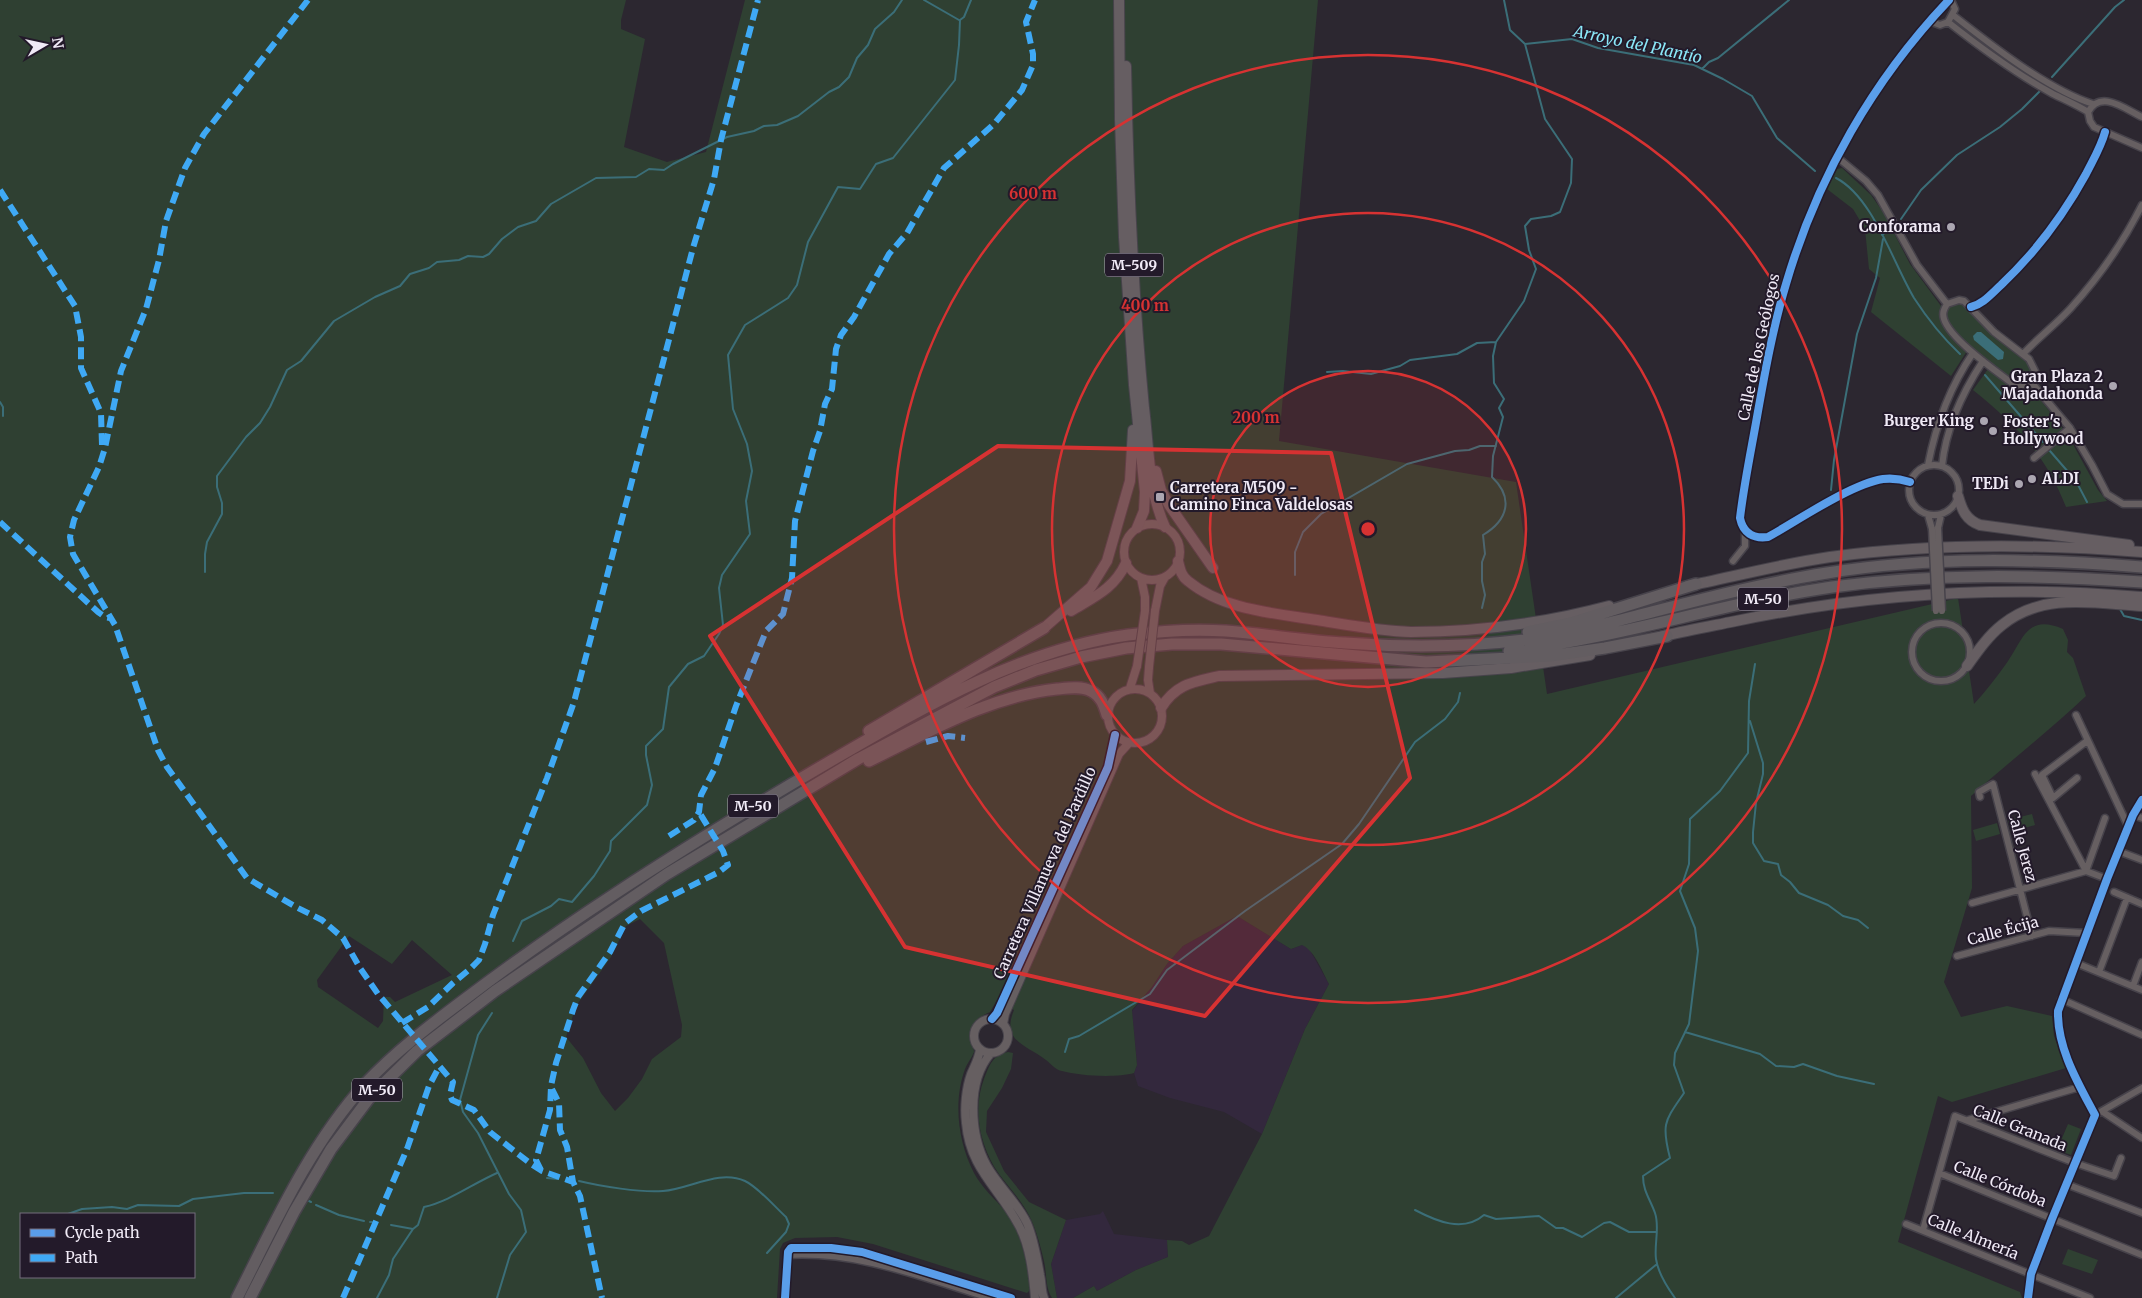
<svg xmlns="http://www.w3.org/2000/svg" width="2142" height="1298" font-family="Merriweather,serif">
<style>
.built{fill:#33283d}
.green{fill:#2f4032;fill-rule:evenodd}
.water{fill:#3b6e78}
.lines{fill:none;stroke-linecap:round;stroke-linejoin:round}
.stream{stroke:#3b6e78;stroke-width:2}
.minor-casing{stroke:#47434b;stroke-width:9}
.tertiary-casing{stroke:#47434b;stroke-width:10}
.trunk-casing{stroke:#47434b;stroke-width:12}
.motorway-casing{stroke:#47434b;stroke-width:14}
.minor{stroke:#665f61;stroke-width:6}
.tertiary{stroke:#665f61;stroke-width:8}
.trunk{stroke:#665e62;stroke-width:10}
.motorway{stroke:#635d61;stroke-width:11}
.minor-bridge-casing{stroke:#47434b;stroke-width:9;stroke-linecap:butt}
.tertiary-bridge-casing{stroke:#47434b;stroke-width:10;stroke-linecap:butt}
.minor-bridge{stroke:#665f61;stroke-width:6}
.tertiary-bridge{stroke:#665f61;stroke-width:8}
.quiet{stroke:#3fa9f5;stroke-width:6;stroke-dasharray:12 6;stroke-linecap:butt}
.cycleway-casing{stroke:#231a2a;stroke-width:11}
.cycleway{stroke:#5a9eea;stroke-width:8}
.marked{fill:#d73232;fill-opacity:0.2;stroke:#d73232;stroke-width:4;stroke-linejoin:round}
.ring{fill:none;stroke:#d73232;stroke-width:2.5}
.poi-dot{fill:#aba6b1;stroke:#231a2a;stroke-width:2}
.labels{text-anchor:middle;stroke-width:4;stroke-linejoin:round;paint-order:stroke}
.shield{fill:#231a2a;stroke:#b2acb9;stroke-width:1}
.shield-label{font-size:14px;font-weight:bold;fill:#f0eaf6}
.poi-label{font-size:15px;font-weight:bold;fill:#f0eaf6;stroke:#231a2a;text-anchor:end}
.street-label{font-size:15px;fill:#f0eaf6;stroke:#231a2a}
.water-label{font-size:16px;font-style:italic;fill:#8be8f9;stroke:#231a2a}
.centre{fill:#d73232;stroke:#231a2a;stroke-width:2.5}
.ring-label{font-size:15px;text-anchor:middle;font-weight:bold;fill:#d73232;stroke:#231a2a;stroke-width:4;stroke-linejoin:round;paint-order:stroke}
</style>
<rect width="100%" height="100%" fill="#2c2730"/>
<path class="built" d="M1237,916L1291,949L1302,945L1306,946L1311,952L1329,984L1305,1029L1262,1134L1224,1112L1170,1098L1138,1086L1134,1073L1137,1065L1132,1011L1152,987L1167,964L1183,946Z
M1103,1211L1114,1234L1167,1240L1168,1257L1136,1270L1097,1291L1094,1286L1073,1298H1057L1051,1264L1066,1220L1100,1214Z"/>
<path class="green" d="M0,0H626L621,20V29L645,39L624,147L667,162L706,152L745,0H1318L1279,441L1516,482L1547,694L1958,598L1974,704C1985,692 1996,678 2006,664C2023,641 2026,613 2063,629L2068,640L2067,652L2073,658L2086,696C2049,731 2009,762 1971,796L1972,888L1944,982L1961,1017L2007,1006L2052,1016L2054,1036L2066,1068L1952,1102L1938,1096L1898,1242L2020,1292L2022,1298H1073L1094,1286L1097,1291L1136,1270L1168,1257L1167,1240L1182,1241L1189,1245L1209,1236L1262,1134L1305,1029L1329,984C1322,971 1315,951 1302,945L1291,949L1237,916L1183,946L1167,964L1152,987L1132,1010L1137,1065L1134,1073C1116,1078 1080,1076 1062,1071C1056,1070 1051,1064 1046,1060C1026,1045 1001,1041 1014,1010L997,1000L990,1012C967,1021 972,1033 974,1052C972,1058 967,1063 965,1069C953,1102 958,1142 974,1173C982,1188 995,1199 1005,1211C1020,1229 1030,1269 1029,1291L1027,1293L873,1244L837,1237L795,1238L783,1243L780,1249L777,1298H0ZM640,919L664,943L682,1025L681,1037L652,1059L642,1079L628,1098L615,1111L601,1093L583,1058L566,1037L576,1006L611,957L626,926ZM349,936L392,964L412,940L452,975L395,1002L390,997H384L383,1021L378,1028L318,987L317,980ZM21,1214H194V1277H21Z
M1842,168L1871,195L1883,212L1910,264L1941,306C1936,326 1954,338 1967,351L1951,376L1871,312L1880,278L1869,269L1865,229L1853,209L1827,189L1837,169Z
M1957,303L1967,307L1991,333L2027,362L2032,370L2029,380L2020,383L2014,381C1998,368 1950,334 1946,315L1949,307Z
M1988,369L2014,389L2031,388L2062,427V430L2066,437H2069L2098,490L2107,501L2066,507C2046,455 2016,425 1973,390Z
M2032,814L2035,825L2011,832L2008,820Z
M1997,823L2000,834L1976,841L1973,830Z
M1008,1052L1013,1053L1011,1069L1002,1088L987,1111L986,1132L1004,1171L1029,1202L1066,1220L1051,1264L1057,1298H1052C1045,1287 1047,1274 1044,1261C1041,1249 1038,1236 1033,1224C1026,1205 1011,1190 999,1174C980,1147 972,1110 984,1079C990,1064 992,1056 1008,1052Z
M2068,1124L2081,1129L2071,1155L2057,1150Z
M2068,1249L2098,1260L2092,1274L2062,1264Z"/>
<path class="water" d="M1977,332H1981L2004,352L2003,359L1998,360L1974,340L1973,336Z"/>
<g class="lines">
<path class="stream" d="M924,0L959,20
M1504,0L1510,30L1525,44
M1525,44L1572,39L1598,48L1694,65L1723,79L1752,96L1777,138L1815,171
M1702,69L1709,62L1718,58L1789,0
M2052,77L2115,7L2124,0
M1836,178C1873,197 1893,263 1914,298C1927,318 1943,338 1960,354
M1901,219L1921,190L1957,155L2000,127L2022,109L2040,91
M1882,235L1890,229
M1327,372L1343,371L1371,374L1400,366L1410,360L1457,354L1477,343L1496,342
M1985,375L2043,442
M0,402L3,407V416
M2050,451L2076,481L2087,502
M1831,490L1834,460L1857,334L1876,278L1883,239
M205,572V554L207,542L222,514V503L217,487V476L246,437L260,423L270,407L287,370L301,361L334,321L375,297L400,286L410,274L429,268L437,262L459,260L468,256L483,257L489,254L502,239L518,227L536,221L551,204L596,178L636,177L649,169L664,170L673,164L727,137L754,131L764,126L777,125L798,116L829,92L839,87L849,77L857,58L868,45L875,29L894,12L902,0
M1295,575V552L1303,532L1321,514L1407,464L1455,451L1469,450L1480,446H1496
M1482,608L1485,595L1482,581V562L1485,554L1483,535C1508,520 1514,498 1492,477L1493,456L1503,417L1499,408L1504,399L1494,383L1493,356L1496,342L1524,301L1536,269L1529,250L1525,226L1531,219L1551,216L1560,212L1571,183L1572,159L1545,119L1525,44
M2120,609L2124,616L2142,620
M1750,721L1763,763V774L1756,803L1753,832V843L1764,861L1778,864L1781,875L1790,882L1799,893L1828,905L1843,916L1858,920L1868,928
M513,941L522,921L551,906L559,899L572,902L594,876L610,851L611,841L647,805L652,785L646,755V746L663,729L669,687L688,664L704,656L719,634L723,625L719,588L722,575L750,534L746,501L752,471L747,444L733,409L728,355L745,325L788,298L797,285L808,242L838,187L860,189L876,164L893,158L955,80L959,45L960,20L964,17L971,0
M492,1013L478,1035L460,1100L463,1112L478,1133L509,1194L521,1210L526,1232L510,1255L497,1298
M1685,1032L1760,1054L1776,1066L1794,1067L1803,1064L1837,1076L1874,1084
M1065,1052L1069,1039L1079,1036L1150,994L1167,970L1245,911L1342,844L1359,824L1415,742L1445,719L1458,702L1460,693
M547,1178L557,1179
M579,1181C600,1186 641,1193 663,1191C690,1189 719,1169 745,1181C758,1187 775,1207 786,1217L789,1224L786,1232L767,1253
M309,1201L311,1202
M316,1205L339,1215L364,1221
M1415,1210C1436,1221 1463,1233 1484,1215L1496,1219L1539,1216L1556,1228H1563L1582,1237L1604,1223L1610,1222L1629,1232H1656
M68,1214L82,1209L112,1207L127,1209L138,1205L179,1206L193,1199L244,1193H273
M370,1222H372
M391,1225L413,1229L418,1225L424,1207C450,1201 472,1184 497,1173
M377,1298L389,1275L393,1259L413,1229
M1616,1298L1657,1264
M1675,1298C1667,1287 1658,1273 1656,1259C1654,1244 1660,1227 1655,1213C1650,1199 1643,1191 1643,1176L1670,1158C1661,1123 1665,1121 1684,1093L1674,1065L1675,1053L1689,1024L1698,951L1695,928L1680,891L1689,864L1690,819L1720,791L1748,753L1749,701L1755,664"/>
<defs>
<path id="minor" d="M1953,15C1991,45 2047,89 2093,104
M1929,21L1940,25L1948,22L1955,9L1951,0
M1948,22C1981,48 2016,74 2053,94C2065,100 2077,105 2088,112
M2142,117C2125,109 2101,89 2088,112L2090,121L2094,127L2142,148
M1837,157L1866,181L1878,195L1917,265L1947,304
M1959,300L1964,301L1994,332L2029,359L2035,371L2031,382L2019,387L2013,384C1996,371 1950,339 1944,319C1942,313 1944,309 1947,304Z
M1971,307C1983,304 1991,294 2001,285C2036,252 2063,216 2086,174C2093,160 2101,147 2105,132
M2023,354C2038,338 2055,325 2070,309C2099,277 2123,243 2142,205
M2031,382L2070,428L2092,465L2107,494L2123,504H2142
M2034,458L2070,428
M1909 490a25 25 0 1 1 50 0a25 25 0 1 1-50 0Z
M1928,465C1936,424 1949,388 1973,353
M1942,466C1946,427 1962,393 1983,361
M1910,482C1901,479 1892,478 1883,479C1851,484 1797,521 1768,537C1753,539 1743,533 1740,518C1744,484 1751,451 1757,417C1765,372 1773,327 1786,284C1817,178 1873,80 1949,0
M1928,515L1932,529
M1938,528L1941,515
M1733,561L1745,546V531
M1912 652a29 29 0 1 1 58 0a29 29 0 1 1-58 0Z
M2076,715L2128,826
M2035,774L2086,871L2107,879
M2077,778L2053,798L2042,775L2087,741
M1980,797L1979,792L1993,784L2032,936
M2133,815L2142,818
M2118,851L2142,860
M2114,892L2142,904
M1972,903L2086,871L2105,818
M1957,956L2049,931L2086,933
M2076,963L2142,990
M2099,972L2127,898
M2133,986L2142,962
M2061,999L2142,1035
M2103,1112L2142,1138
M2095,1115L2142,1088
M1968,1120L2080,1087
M1939,1173L2142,1255
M2066,1184L2142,1213
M1906,1224L2090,1298
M1923,1230L1955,1116L2075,1163L2114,1176L2121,1158
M788,1255C859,1251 924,1278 990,1298
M785,1298L788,1252L791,1248H831L862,1252L1011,1298
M2028,1298L2031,1274L2052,1219L2095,1115C2078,1083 2057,1048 2058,1011L2107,879L2133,815L2142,800"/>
<path id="tertiary" d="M1124 552a28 28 0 1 1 56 0a28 28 0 1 1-56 0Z
M1141,578L1145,597V611
M1155,611L1160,586L1165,577
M1149,667L1148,680L1150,693
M1130,688L1137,666
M1108 716a27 27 0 1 1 54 0a27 27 0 1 1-54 0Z
M992,1019L997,1013L1108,767L1115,735
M974 1036a17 17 0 1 1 34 0a17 17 0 1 1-34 0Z
M1003,1024L1005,1014L1119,754L1129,743
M980,1049C979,1058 975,1065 971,1074C966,1088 964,1108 966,1123C970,1169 998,1187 1018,1224C1030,1245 1033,1274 1035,1298
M991,1053C966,1082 970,1135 987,1166C999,1187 1017,1202 1027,1223C1034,1239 1037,1258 1040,1275C1042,1283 1041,1291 1044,1298"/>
<path id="trunk" d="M1119,0L1120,119L1124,237L1134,385L1145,492L1144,511L1137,528
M1126,66C1128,180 1133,294 1144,408C1149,447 1148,490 1165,527
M1156,471L1161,490L1169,505L1213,568
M1958,496C1962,510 1966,520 1980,525L2129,545
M1178,561C1180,569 1181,576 1188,581C1223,610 1274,613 1317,620C1348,625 1379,631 1411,632C1477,632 1545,623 1609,606
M1688,586C1736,576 1782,564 1830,557C1934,543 2038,544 2142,552
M1071,611C1094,597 1114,589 1126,563
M1044,628L1091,587L1107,561L1130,481L1133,430
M1660,637C1683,631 1707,627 1731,622C1867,593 2003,585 2142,597
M1967,666C1977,652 1988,636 2002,625C2043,592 2093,603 2142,606
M1161,708C1176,684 1193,682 1219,676L1443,673L1511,668L1590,655"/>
<path id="motorway" d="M1528,632L1571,623L1696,584
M1509,651C1618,638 1723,603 1832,587C1936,573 2038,575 2142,582
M869,731L1044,628
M869,761C929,732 989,696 1057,689C1068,688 1081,686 1091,691C1101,696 1104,705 1107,715
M237,1298C274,1225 309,1146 365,1084C395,1052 429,1026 465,999C514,962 564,927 616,893C686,847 757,804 829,762C922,708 1019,650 1128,635C1160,631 1193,629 1226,631C1266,634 1305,641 1345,643C1411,648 1475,647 1540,638C1573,633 1604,624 1636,616C1699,600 1763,583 1827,573C1931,556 2037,559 2142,567
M250,1298L294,1212L331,1149L370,1097L417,1051L495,991L667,874L858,759L994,687L1036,670L1081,657L1126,648L1172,644H1221L1426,662L1550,656L1605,648L1667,636"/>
</defs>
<use href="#minor" class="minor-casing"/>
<use href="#tertiary" class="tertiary-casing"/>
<use href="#trunk" class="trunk-casing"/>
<use href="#motorway" class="motorway-casing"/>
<use href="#minor" class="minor"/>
<use href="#tertiary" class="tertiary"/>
<use href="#trunk" class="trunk"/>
<use href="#motorway" class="motorway"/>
<defs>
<path id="minor-bridge" d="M1938,528L1942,611
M1932,529L1936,611"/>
<path id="tertiary-bridge" d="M1137,666L1145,611
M1149,667L1155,611"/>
</defs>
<use href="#minor-bridge" class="minor-bridge-casing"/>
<use href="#tertiary-bridge" class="tertiary-bridge-casing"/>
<use href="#minor-bridge" class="minor-bridge"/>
<use href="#tertiary-bridge" class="tertiary-bridge"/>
<path class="quiet" d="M308,0L204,134L185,168L166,221L159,260L146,309L121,371L105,448L99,467L74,520L70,537L73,554L115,625L158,750L167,767L247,878L296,907L322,920L343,938L360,968L378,994L453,1082L450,1095L452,1100L474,1110L490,1132L531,1164L542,1171L573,1182L580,1196L602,1298
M0,190L75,306L81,337V368L101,413L102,445
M0,522L98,612L105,617L110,618
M926,742L948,736L965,738
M669,836L694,820L699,812L701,795L715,768L736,706L766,631L783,614L792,578L795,521L813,451L820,431L825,404L832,389L836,349L841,335L854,317L889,254L907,233L944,168L994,124L1022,90L1033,65V54L1026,22L1035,0
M402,1023L428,1007L453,983L470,969L479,960L485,944L493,915L547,778L574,702L693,248L714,179L721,140L758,0
M552,1089L559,1103L560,1130L567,1147L573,1182
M541,1170L536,1160L550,1110L551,1086L556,1063L573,1010L578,997L610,952L625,923L641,911L719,872L728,865L723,851L699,812
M343,1298L407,1149L429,1086L439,1067"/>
<defs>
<path id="cycleway" d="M1971,307C1983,304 1991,294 2001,285C2036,252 2063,216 2086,174C2093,160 2101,147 2105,132
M1910,482C1901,479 1892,478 1883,479C1851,484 1797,521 1768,537C1753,539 1743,533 1740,518C1744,484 1751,451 1757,417C1765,372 1773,327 1786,284C1817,178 1873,80 1949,0
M992,1019L997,1013L1108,767L1115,735
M785,1298L788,1252L791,1248H831L862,1252L1011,1298
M2028,1298L2031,1274L2052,1219L2095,1115C2078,1083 2057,1048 2058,1011L2107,879L2133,815L2142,800"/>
</defs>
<use href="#cycleway" class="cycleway-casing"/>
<use href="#cycleway" class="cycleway"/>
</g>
<path class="marked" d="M998,446L1331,453L1410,778L1205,1016L905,947L710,636Z"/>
<circle cx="1368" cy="529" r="158" fill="#d73232" fill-opacity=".12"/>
<g class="ring">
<circle cx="1368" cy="529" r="158"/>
<circle cx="1368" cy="529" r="316"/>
<circle cx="1368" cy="529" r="474"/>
</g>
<g class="poi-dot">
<circle cx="1951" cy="227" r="5"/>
<circle cx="2113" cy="386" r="5"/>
<circle cx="1984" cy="421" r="5"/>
<circle cx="1993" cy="431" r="5"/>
<circle cx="2032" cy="479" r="5"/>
<circle cx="2019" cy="484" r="5"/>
<rect x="1155" y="492" width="10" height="10" rx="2.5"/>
</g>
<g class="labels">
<g class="shield">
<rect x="1105" y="253.5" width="58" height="23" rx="4"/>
<rect x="1738" y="587.5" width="50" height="23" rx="4"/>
<rect x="728" y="794.5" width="50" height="23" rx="4"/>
<rect x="352" y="1078.5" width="50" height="23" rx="4"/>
</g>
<g class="shield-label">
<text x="1134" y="270">M-509</text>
<text x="1763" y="604">M-50</text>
<text x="753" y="811">M-50</text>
<text x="377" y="1095">M-50</text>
</g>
<g class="poi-label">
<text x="1941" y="232">Conforama</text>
<text x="2103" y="382">Gran Plaza 2<tspan x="2103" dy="17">Majadahonda</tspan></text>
<text x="1974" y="426">Burger King</text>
<text x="2003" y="427" text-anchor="start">Foster's<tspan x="2003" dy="17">Hollywood</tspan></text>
<text x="2042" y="484" text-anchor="start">ALDI</text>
<text x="2009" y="489">TEDi</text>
<text x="1170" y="493" text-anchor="start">Carretera M509 -<tspan x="1170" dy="17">Camino Finca Valdelosas</tspan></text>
</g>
<g class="street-label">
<text transform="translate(1759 347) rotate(-78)" y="5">Calle de los Geólogos</text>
<text transform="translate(2022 846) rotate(75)" y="5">Calle Jerez</text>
<text transform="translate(1045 873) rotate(-66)" y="5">Carretera Villanueva del Pardillo</text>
<text transform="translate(2003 931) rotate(-15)" y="5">Calle Écija</text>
<text transform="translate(2020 1128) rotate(22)" y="5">Calle Granada</text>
<text transform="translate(2000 1184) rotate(22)" y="5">Calle Córdoba</text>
<text transform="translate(1973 1237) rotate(22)" y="5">Calle Almería</text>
</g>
<g class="water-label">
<text transform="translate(1638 44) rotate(12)" y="6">Arroyo del Plantío</text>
</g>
</g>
<circle cx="1368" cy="529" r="8" class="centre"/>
<g class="ring-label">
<text x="1033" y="199">600 m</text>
<text x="1145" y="311">400 m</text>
<text x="1256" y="423">200 m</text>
</g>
<rect x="20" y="1213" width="175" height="65" fill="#231a2a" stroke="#756d7c"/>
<rect x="30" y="1229" width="25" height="8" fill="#5a9eea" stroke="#756d7c"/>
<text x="65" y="1238" font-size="15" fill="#f0eaf6">Cycle path</text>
<rect x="30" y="1254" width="25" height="8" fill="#3fa9f5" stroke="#756d7c"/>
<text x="65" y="1263" font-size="15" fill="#f0eaf6">Path</text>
<g transform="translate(45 45) rotate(81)" stroke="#231a2a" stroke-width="4" paint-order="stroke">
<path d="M0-4L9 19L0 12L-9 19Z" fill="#f0eaf6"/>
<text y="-8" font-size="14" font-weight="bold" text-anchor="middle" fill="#f0eaf6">N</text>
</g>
</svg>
